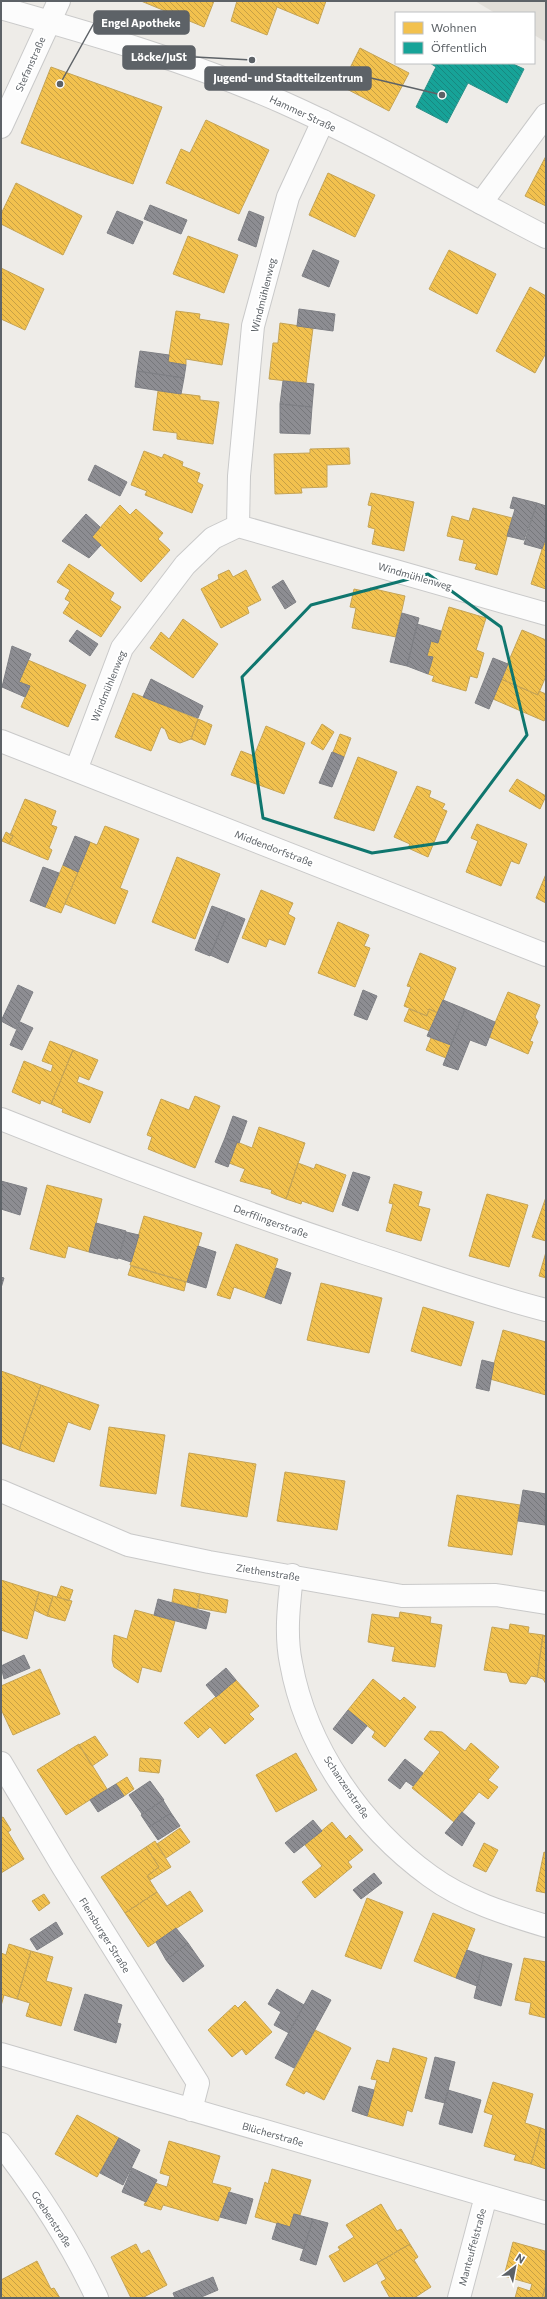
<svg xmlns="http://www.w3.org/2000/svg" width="547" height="2299" font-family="Commissioner,sans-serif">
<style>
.education{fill:#e1ded8}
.homes{fill:url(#homes-back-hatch);stroke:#c5a456}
.public{fill:url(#public-back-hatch);stroke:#2c9089}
.industry{fill:url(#industry-back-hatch);stroke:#7f8085}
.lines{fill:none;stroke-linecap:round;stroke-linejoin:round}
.street-casing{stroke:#c9c9c9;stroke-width:24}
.secondary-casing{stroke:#cacaca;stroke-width:24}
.street{stroke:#fcfcfc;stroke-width:22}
.secondary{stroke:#fcfcfc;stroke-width:22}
.marked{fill:none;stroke:#0f766e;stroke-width:3;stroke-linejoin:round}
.labels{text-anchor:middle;stroke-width:4;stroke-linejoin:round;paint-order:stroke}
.street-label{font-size:10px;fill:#5d6267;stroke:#fff}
.leader{fill:none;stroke:#5d6267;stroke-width:1.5}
.callout-dot{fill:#5d6267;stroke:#fff;stroke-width:1.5}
.callout{fill:#5d6267;stroke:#5d6267;stroke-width:1.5}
.callout-label{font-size:11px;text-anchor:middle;font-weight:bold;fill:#fff}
</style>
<defs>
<pattern id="homes-back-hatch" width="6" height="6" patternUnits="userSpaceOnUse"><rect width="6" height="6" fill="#f2c14e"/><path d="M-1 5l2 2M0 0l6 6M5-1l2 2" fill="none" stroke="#c7a045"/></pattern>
<pattern id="public-back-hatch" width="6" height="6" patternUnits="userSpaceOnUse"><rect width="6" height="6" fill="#17a398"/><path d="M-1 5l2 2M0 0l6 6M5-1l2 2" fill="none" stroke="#188880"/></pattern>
<pattern id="industry-back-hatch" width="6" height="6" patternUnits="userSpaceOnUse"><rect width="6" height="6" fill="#8d8d92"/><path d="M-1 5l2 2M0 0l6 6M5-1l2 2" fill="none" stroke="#76777b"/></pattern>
</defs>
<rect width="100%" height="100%" fill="#eeece8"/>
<path class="education" d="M475,1H546V42L534,35V13H495Z"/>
<path class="homes" d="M141,1H214L204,27Z
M237,1H326L318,24L277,7L267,35L231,21Z
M360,48L409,73L389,111L341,86Z
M51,67L162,107L133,184L21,143Z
M206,120L269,150L239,214L166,183L181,149L190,153Z
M546,156V206L525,196Z
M328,173L375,195L355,237L309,215Z
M16,183L82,216L63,255L1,224V214Z
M188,236L238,255L224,293L173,274Z
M449,250L496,274L477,314L429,289Z
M1,268L44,289L25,330L1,319Z
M530,287L546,296V353L535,373L496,351Z
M176,311L200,314L199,319L229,324L222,365L186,359V365L168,362Z
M280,323L313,328L306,383L269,379L273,343H278Z
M158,391L200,396V400L219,402L213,444L177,439V433L153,430Z
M349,448L350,464L327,465V487L301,488L302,493L275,494L274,454L310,453V449Z
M144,451L162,458L164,454L183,462L182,466L200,473L197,482L203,485L192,513L145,495L147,491L131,485Z
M371,493L414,502L404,551L372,544L375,529L368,527L372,506L368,505Z
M120,505L130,515L136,509L163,533L158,539L170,550L141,582L92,537Z
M473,508L512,518L497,575L475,569L477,564L459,560L464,540L447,536L452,516L469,521Z
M546,537V589L531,584Z
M69,564L114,593L110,600L121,607L101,637L63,613L70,602L65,599L70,590L57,582Z
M229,570L233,577L246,570L261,600L247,607L249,613L221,628L201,589L219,579L218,575Z
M370,588L405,596L396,637L352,628L356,608L350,607L354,589L368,592Z
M449,607L486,618L476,650L484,653L477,678L470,676L466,691L432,681L434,676L428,674L433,657L427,656L431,641L438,643Z
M183,619L218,644L193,678L150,648L161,632L169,639Z
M522,630L546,640V676L538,695L501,679Z
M28,660L86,685L68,727L21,707L30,686L19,682Z
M501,679L538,695L539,691L546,694V717L544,721L493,699Z
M133,693L198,719L191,739L180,743L169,739L165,729L161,727L151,751L115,737Z
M198,719L212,725L205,745L191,739Z
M322,724L334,732L323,750L311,743Z
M266,726L305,743L284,794L231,775L241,751L254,756Z
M340,734L351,738L344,757L333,752Z
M358,757L397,772L374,831L334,818Z
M517,779L546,796L540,809L509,791Z
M417,786L431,791L429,797L445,804L442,809L447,811L428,857L408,848L410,844L394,837Z
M25,799L56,811L51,825L57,827L49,848L52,850L48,860L9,844L13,836L10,835Z
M477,824L527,844L519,864L511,861L501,886L466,872L478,841L471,838Z
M105,826L139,839L120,888L128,891L115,924L65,904L90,842L97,845Z
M6,832L13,836L9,844L2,841Z
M177,857L220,874L195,939L152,922Z
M63,865L78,872L61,913L45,907Z
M546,874V903L536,898Z
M261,890L293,903L288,914L295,918L285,945L269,939L266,947L242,938Z
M338,922L369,935L364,946L370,948L355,987L318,973Z
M420,953L456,968L438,1013L429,1009L427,1016L404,1006L411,987L407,986Z
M508,992L540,1005L535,1017L538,1022L530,1041L533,1042L528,1054L489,1037Z
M409,1009L427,1016L429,1009L438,1013L430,1031L404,1021Z
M431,1038L451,1045L446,1058L426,1050Z
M50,1041L73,1050L51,1104L41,1100L40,1104L12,1092L24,1061L51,1072L53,1065L42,1061Z
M73,1050L98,1060L89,1080L79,1076L77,1082L103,1092L90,1123L62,1112L63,1109L51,1104Z
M195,1096L220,1106L195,1168L148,1149L152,1137L147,1135L161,1099L189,1110Z
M259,1127L305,1143L286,1199L271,1193L272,1190L240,1181L245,1169L229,1163L237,1142L252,1148Z
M298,1163L314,1169L316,1164L346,1175L333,1212L302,1201L301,1204L286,1199Z
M394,1184L422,1192L418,1206L430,1209L421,1241L386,1231L393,1204L389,1203Z
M47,1185L102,1199L89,1252L68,1246L65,1258L30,1249Z
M487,1194L528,1205L509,1267L469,1256Z
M546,1197V1241L532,1237Z
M144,1216L202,1233L187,1282L130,1265Z
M236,1244L278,1259L265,1298L234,1287L230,1299L217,1295Z
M546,1252V1278L539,1276Z
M131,1266L186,1282L184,1291L128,1275Z
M321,1283L382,1298L369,1353L307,1340Z
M423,1307L474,1322L461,1366L411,1351Z
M503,1330L546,1342V1395L490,1379Z
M1,1371L41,1385L19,1450L1,1443Z
M41,1385L99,1405L90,1430L68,1422L54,1462L19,1450Z
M109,1427L165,1435L156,1494L100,1486Z
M189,1453L256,1464L247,1517L181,1506Z
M285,1472L345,1481L337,1530L277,1521Z
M457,1495L520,1505L512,1555L448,1546Z
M1,1580L39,1592L27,1639L1,1630Z
M61,1586L73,1590L69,1601L57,1597Z
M174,1589L200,1594L197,1609L172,1602Z
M39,1592L53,1596L47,1616L34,1610Z
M200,1594L228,1600L226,1613L198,1608Z
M53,1596L72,1601L65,1621L47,1616Z
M135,1610L175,1621L161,1672L142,1667L138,1683L114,1667L112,1660L114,1635L127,1639Z
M400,1612L431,1617L430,1623L442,1625L435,1667L392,1661L395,1647L368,1642L372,1614L399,1618Z
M510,1624L529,1627L528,1633L543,1635L537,1677L531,1676L526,1684L510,1682L507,1673L484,1670L492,1627L509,1630Z
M543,1635L546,1636V1684L543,1679L537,1677Z
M40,1669L60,1714L13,1735L1,1709V1686Z
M373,1679L400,1701L404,1697L416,1707L385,1747L372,1737L375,1732L348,1710Z
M236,1680L259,1706L249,1714L254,1719L225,1744L210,1727L198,1738L184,1723Z
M430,1731L442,1732L465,1751L471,1743L499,1767L488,1780L498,1787L488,1799L479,1792L454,1822L412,1788L440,1752L424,1739Z
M95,1736L108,1755L92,1766L79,1745Z
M79,1744L107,1789L66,1815L37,1770Z
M296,1753L317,1790L276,1812L256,1775Z
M140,1758L161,1760L159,1773L139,1771Z
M127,1777L134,1789L124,1796L116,1784Z
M3,1817L11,1830L8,1832L24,1859L1,1873V1818Z
M332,1822L346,1839L350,1835L363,1850L348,1862L352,1867L315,1898L302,1882L322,1866L305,1845Z
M180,1828L190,1842L166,1858L157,1844Z
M155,1841L171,1867L150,1880L147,1876L159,1867L146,1847Z
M484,1843L498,1850L486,1872L473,1866Z
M146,1847L159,1867L147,1876L157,1892L125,1913L101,1877Z
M544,1852L546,1853V1893L536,1891Z
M190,1891L203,1911L148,1947L125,1913L157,1892L167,1906Z
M44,1894L50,1903L39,1911L32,1901Z
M367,1898L403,1912L381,1969L345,1956Z
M433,1913L475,1929L456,1978L414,1961Z
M9,1944L31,1951L17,1999L4,1995L1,2006V1953L6,1955Z
M31,1951L53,1957L46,1981L72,1988L61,2026L26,2016L30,2003L17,1999Z
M524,1958L546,1962V2018L529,2014L531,2003L515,2000Z
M245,2001L272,2032L246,2055L242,2049L232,2057L208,2030L235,2005L238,2008Z
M315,2030L351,2048L324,2100L306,2091L304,2094L286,2085Z
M393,2048L427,2058L412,2112L407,2110L403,2126L367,2116L377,2080L371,2079L377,2060L389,2063Z
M493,2082L533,2094L525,2123L541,2128L531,2164L514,2160L516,2155L484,2146L493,2115L484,2112Z
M77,2115L119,2138L97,2177L55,2154Z
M541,2128L546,2130V2169L531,2164Z
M169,2141L220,2156L212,2183L231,2188L218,2221L163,2205L161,2210L144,2205L155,2183L167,2187L170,2176L160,2173Z
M272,2169L311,2180L300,2215L294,2214L290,2227L255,2217L265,2182L268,2184Z
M381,2204L397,2231L401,2229L410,2244L344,2282L329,2256L340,2250L338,2247L354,2237L346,2225Z
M513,2242L545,2251L546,2285L542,2298H515L518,2287L530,2291L532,2284L504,2276Z
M136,2244L141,2254L149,2250L167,2285L142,2298H131L111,2257Z
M410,2244L418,2257L414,2260L431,2287L414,2298H390L381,2282L386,2279L377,2263Z
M37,2261L51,2289L54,2288L60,2298H1V2280Z
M546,2285V2298H542Z"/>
<path class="public" d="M430,63H511L524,69L507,103L468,83L447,123L416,107L436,67Z"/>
<path class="industry" d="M150,205L187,220L181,234L144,219Z
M117,211L143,222L133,244L107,233Z
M249,211L264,217L256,247L238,240Z
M313,250L339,261L329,287L302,276Z
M299,309L335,314L333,331L297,326Z
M140,351L169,355L168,362L186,365L184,378L137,371Z
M137,371L184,378L181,394L135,387Z
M283,381L314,384L312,407L280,404Z
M280,404L312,407L310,434L280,433Z
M95,465L127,482L120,496L88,480Z
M513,497L537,503L524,540L507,536L515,509L510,508Z
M537,503L546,506V537L542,549L524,544Z
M86,514L100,527L92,537L101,545L89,558L62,541Z
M283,580L296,602L285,609L272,587Z
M402,613L419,618L407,666L390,662Z
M417,624L441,631L438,643L431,641L427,656L433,657L428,674L407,666Z
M77,630L98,644L90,656L69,641Z
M12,646L31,654L19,682L30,686L25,697L2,687Z
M493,658L508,664L489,709L475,703Z
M151,679L203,706L198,718L143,697Z
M332,752L344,757L332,787L319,783Z
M75,836L90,842L78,872L63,865Z
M43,867L59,873L45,907L30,901Z
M212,906L228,912L210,956L195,950Z
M228,912L245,919L228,963L210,955Z
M18,985L33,992L16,1029L1,1021Z
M363,990L377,996L367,1020L354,1015Z
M443,1000L465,1009L451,1045L427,1036Z
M465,1009L495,1022L486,1046L470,1040L458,1070L443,1065Z
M20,1022L33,1028L22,1050L10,1045Z
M233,1116L247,1121L239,1143L225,1138Z
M225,1138L237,1142L228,1167L215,1162Z
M353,1172L370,1177L358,1211L342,1205Z
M1,1181L27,1188L20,1215L1,1209Z
M96,1223L126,1231L118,1259L89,1252Z
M126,1232L139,1235L131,1262L119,1258Z
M198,1246L216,1252L206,1288L187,1282Z
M276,1268L291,1273L281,1304L265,1298Z
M1,1277L4,1278L1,1288Z
M482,1360L494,1363L489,1391L476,1388Z
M523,1490L546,1494L545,1525L518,1521Z
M158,1599L210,1613L206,1629L154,1615Z
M24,1655L30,1668L4,1679L1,1666Z
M226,1668L236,1680L216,1697L206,1685Z
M348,1710L367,1726L352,1744L333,1729Z
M405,1759L423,1773L413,1786L406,1781L400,1789L388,1780Z
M150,1781L164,1800L142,1814L129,1795Z
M116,1784L124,1796L98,1812L90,1800Z
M163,1800L171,1813L149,1827L141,1815Z
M462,1812L475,1823L462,1846L445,1833Z
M171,1813L180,1826L158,1840L149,1827Z
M313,1820L322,1831L294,1853L285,1843Z
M374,1873L382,1883L361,1899L353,1890Z
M56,1922L63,1934L37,1950L30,1939Z
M176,1928L188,1943L166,1960L156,1942Z
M188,1943L204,1966L183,1982L166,1960Z
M467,1950L484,1956L477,1986L456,1978Z
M484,1956L512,1964L501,2006L474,1998Z
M277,1989L304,2005L289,2033L274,2025L281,2012L268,2004Z
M312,1990L331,2000L294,2068L275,2058Z
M85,1994L122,2005L117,2023L121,2024L116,2043L74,2030Z
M435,2057L455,2062L445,2103L425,2098Z
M359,2086L374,2090L367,2116L352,2111Z
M448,2090L481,2100L472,2133L439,2124Z
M119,2138L140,2150L123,2185L100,2173Z
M132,2168L157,2180L146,2202L122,2192Z
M229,2192L253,2199L246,2224L220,2217Z
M294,2214L313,2219L304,2249L272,2239L277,2223L290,2227Z
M313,2219L328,2223L316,2265L300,2260Z
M213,2277L218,2290L199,2298H175L173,2293Z"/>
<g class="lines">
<defs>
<path id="street" d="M1,127L59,1
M481,203L546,115
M238,526L239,476L253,326L288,197L323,121
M1,741L546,955
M76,770L122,648L185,565L213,538L238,526L546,614
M1,1119C120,1167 240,1211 361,1252C423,1272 483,1294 546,1310
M1,1491L128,1545L209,1562L402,1596L496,1595L546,1603
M292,1575C289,1604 285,1634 291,1663C306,1747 361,1826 430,1876C464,1901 506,1914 546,1926
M1,1763L63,1867L198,2083L191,2110
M1,2054L546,2213
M1,2144C38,2192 71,2243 97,2298
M459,2298L486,2196"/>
<path id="secondary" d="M1,8C96,35 191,62 282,102C372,142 458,192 546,237"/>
</defs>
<use href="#street" class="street-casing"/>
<use href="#secondary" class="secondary-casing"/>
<use href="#street" class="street"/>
<use href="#secondary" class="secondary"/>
</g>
<path class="marked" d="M428,574L501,627L527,735L447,842L372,853L263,818L242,677L311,605Z"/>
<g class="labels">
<g class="street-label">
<text transform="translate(30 64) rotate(-66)" y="4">Stefanstraße</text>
<text transform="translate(303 113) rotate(25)" y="4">Hammer Straße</text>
<text transform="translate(263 295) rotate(-76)" y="4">Windmühlenweg</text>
<text transform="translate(415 576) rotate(16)" y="4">Windmühlenweg</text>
<text transform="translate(108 686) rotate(-68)" y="4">Windmühlenweg</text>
<text transform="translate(274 848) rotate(21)" y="4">Middendorfstraße</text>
<text transform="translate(271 1221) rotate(20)" y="4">Derfflingerstraße</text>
<text transform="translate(268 1572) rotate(9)" y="4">Ziethenstraße</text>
<text transform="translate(347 1787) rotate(56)" y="4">Schanzenstraße</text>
<text transform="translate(105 1935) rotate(58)" y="4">Flensburger Straße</text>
<text transform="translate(273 2134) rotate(16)" y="4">Blücherstraße</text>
<text transform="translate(52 2219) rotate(57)" y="4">Goebenstraße</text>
<text transform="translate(472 2247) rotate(-75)" y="4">Manteuffelstraße</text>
</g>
</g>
<path class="leader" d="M60 84L94 23M252 60L195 57M442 95L371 78"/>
<g class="callout-dot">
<circle cx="60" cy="84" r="4"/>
<circle cx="252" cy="60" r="4"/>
<circle cx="442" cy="95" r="4"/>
</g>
<g class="callout">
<rect x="94" y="11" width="95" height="23" rx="4"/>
<rect x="123" y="46" width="72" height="23" rx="4"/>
<rect x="205" y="67" width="166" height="23" rx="4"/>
</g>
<g class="callout-label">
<text x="141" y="27">Engel Apotheke</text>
<text x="159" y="61">Löcke/JuSt</text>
<text x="288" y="82">Jugend- und Stadtteilzentrum</text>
</g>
<rect width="547" height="2299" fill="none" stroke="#5d6267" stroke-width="4"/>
<rect x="395" y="12" width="140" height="52" fill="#ffffff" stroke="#bec0c2"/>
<rect x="403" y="22" width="20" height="12" fill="#f2c14e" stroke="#bec0c2"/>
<text x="431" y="32" font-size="12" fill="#5d6267">Wohnen</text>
<rect x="403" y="42" width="20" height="12" fill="#17a398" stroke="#bec0c2"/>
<text x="431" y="52" font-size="12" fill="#5d6267">Öffentlich</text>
<g transform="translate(515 2267) rotate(32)" stroke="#ffffff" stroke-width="3" paint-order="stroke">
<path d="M0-3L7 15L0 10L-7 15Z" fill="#5d6267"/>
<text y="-6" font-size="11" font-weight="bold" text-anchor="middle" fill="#5d6267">N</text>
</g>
</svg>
